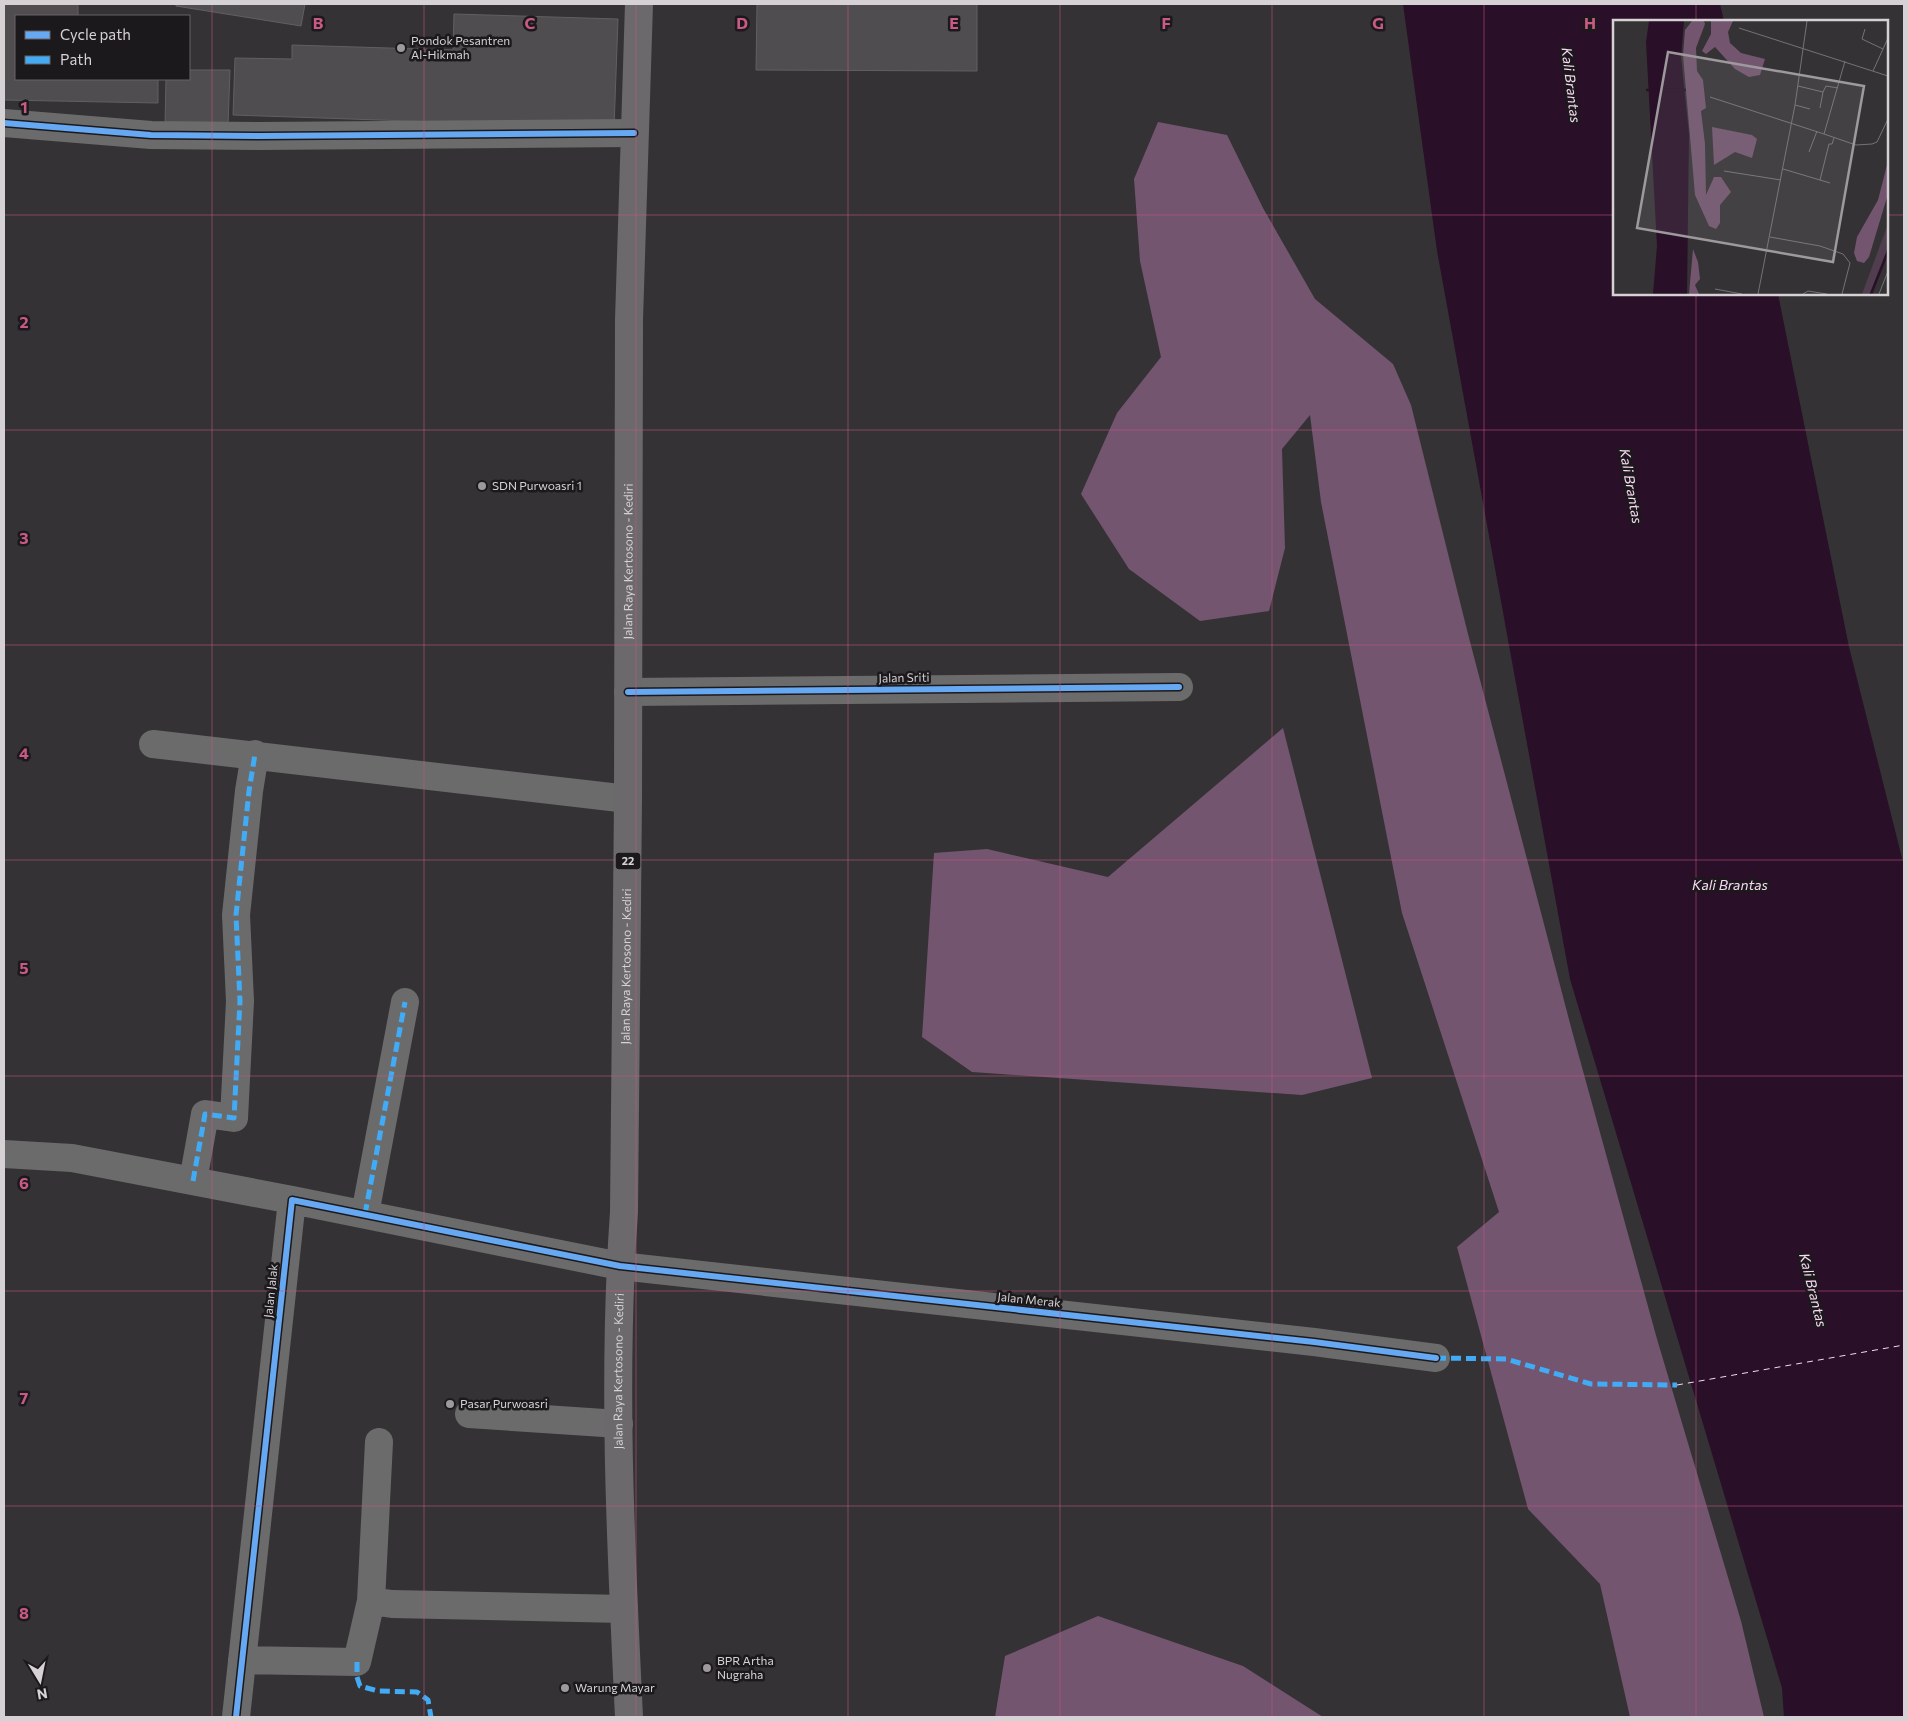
<svg xmlns="http://www.w3.org/2000/svg" width="1908" height="1721" font-family="Commissioner,sans-serif">
<style>
.forest{fill:#73556f}
.water{fill:#290f27}
.lines{fill:none;stroke-linecap:round;stroke-linejoin:round}
.ferry{stroke:#fad7f5;stroke-width:1;stroke-dasharray:6 5;stroke-linecap:butt}
.building{fill:#504d50;stroke:#625f61}
.street{stroke:#6c6b6c;stroke-width:28}
.highway{stroke:#6b696b;stroke-width:28}
.quiet{stroke:#42abf6;stroke-width:5;stroke-dasharray:10 5;stroke-linecap:butt}
.cycleway-casing{stroke:#1c191c;stroke-width:9}
.cycleway{stroke:#66a8f1;stroke-width:6}
.grid{fill:none;stroke:#c95985;stroke-width:1;stroke-opacity:0.55}
.poi-dot{fill:#9d999c;stroke:#1c191c;stroke-width:2}
.labels{text-anchor:middle;stroke-width:5;stroke-linejoin:round;paint-order:stroke}
.shield{fill:#1c191c;stroke:#9e9a9d;stroke-width:1}
.shield-label{font-size:11px;font-weight:bold;fill:#d5d1d4}
.poi-label{font-size:12px;fill:#d5d1d4;stroke:#1c191c;text-anchor:start}
.street-label{font-size:12px;fill:#d5d1d4;stroke:#1c191c}
.water-label{font-size:14px;font-style:italic;fill:#fad7f5;stroke:#1c191c}
.inset-river{fill:none;stroke:#290f27;stroke-width:2.5}
.inset-road{fill:none;stroke:#757275;stroke-width:1}
.view{fill:#9d999c;fill-opacity:0.15;stroke:#9d999c;stroke-width:2.5}
.inset-edge{fill:none;stroke:#d5d1d4;stroke-width:2.5}
.grid-label{font-size:16px;text-anchor:middle;font-weight:bold;fill:#c95985;stroke:#1c191c;stroke-width:5;stroke-linejoin:round;paint-order:stroke}
</style>
<rect width="100%" height="100%" fill="#353235"/>
<path class="forest" d="M1158,122L1227,135L1263,208L1315,299L1393,364L1411,405L1468,634L1572,1031L1657,1339L1741,1621L1764,1717H1630L1600,1584L1528,1509L1457,1247L1499,1212L1402,913L1321,502L1310,415L1282,449L1285,548L1269,611L1200,621L1129,569L1081,494L1117,413L1161,357L1140,261L1134,179Z
M1283,728L1372,1078L1302,1095L972,1072L922,1037L934,853L987,849L1108,877Z
M1098,1616L1243,1666L1323,1717H995L1005,1656Z"/>
<path class="water" d="M1403,4H1720L1724,21H1614V294H1778L1849,647L1904,866V1717H1784L1782,1688L1570,979L1437,251Z"/>
<g class="lines">
<path class="ferry" d="M1677,1385L1904,1345"/>
</g>
<path class="building" d="M4,4H78V16H16V79H158V103L4,100Z
M176,4H305L301,26L176,6Z
M757,4H977V71L756,70Z
M454,14L618,19L614,128L233,115L235,58L292,59V45L453,50Z
M189,70H230L228,126L165,125L166,79H189Z"/>
<g class="lines">
<path class="street" d="M4,123L151,135L260,136L634,133
M628,692L1179,687
M153,744L628,799
M4,1154L72,1158L292,1200
M193,1181L205,1114L234,1118L240,1001L236,915L249,791L255,754
M365,1214L405,1002
M469,1414L619,1424
M379,1442L371,1601L392,1604L624,1609
M242,1660L357,1662L371,1601
M236,1717L292,1200L620,1266L1314,1342L1436,1358"/>
<path class="highway" id="s1" d="M629,1717C621,1550 612,1380 624,1212L628,799L629,320L639,4"/>
<path class="quiet" d="M193,1181L205,1114L234,1118L240,1001L236,915L249,791L255,754
M365,1214L405,1002
M1436,1358L1506,1359L1591,1384L1677,1385
M357,1662V1677L360,1686L378,1691L417,1692L428,1700L431,1717"/>
<defs>
<path id="cycleway" d="M4,123L151,135L260,136L634,133
M628,692L1179,687
M236,1717L292,1200L620,1266L1314,1342L1436,1358"/>
</defs>
<use href="#cycleway" class="cycleway-casing"/>
<use href="#cycleway" class="cycleway"/>
</g>
<path class="grid" d="M212,4V1717M424,4V1717M636,4V1717M848,4V1717M1060,4V1717M1272,4V1717M1484,4V1717M1696,4V21M4,215H1614M1887,215H1904M1696,294V1717M4,430H1904M4,645H1904M4,860H1904M4,1076H1904M4,1291H1904M4,1506H1904"/>
<g class="poi-dot">
<circle cx="401" cy="48" r="5"/>
<circle cx="482" cy="486" r="5"/>
<circle cx="450" cy="1404" r="5"/>
<circle cx="707" cy="1668" r="5"/>
<circle cx="565" cy="1688" r="5"/>
</g>
<g class="labels">
<rect class="shield" x="615.5" y="852.5" width="25" height="17" rx="4"/>
<g class="shield-label">
<text x="628" y="865">22</text>
</g>
<g class="poi-label">
<text x="411" y="45">Pondok Pesantren<tspan x="411" dy="14">Al-Hikmah</tspan></text>
<text x="492" y="490">SDN Purwoasri 1</text>
<text x="460" y="1408">Pasar Purwoasri</text>
<text x="717" y="1665">BPR Artha<tspan x="717" dy="14">Nugraha</tspan></text>
<text x="575" y="1692">Warung Mayar</text>
</g>
<g class="street-label">
<text dy="4" stroke="none"><textPath href="#s1" startOffset="1156">Jalan Raya Kertosono - Kediri</textPath></text>
<text transform="translate(904 678) rotate(-1)" y="4">Jalan Sriti</text>
<text dy="4" stroke="none"><textPath href="#s1" startOffset="751">Jalan Raya Kertosono - Kediri</textPath></text>
<text transform="translate(271 1291) rotate(-84)" y="4">Jalan Jalak</text>
<text transform="translate(1029 1300) rotate(6)" y="4">Jalan Merak</text>
<text dy="4" stroke="none"><textPath href="#s1" startOffset="346">Jalan Raya Kertosono - Kediri</textPath></text>
</g>
<g class="water-label">
<text transform="translate(1571 85) rotate(83)" y="5">Kali Brantas</text>
<text transform="translate(1631 486) rotate(80)" y="5">Kali Brantas</text>
<text x="1730" y="890">Kali Brantas</text>
<text transform="translate(1813 1290) rotate(76)" y="5">Kali Brantas</text>
</g>
</g>
<g transform="translate(1613 20)">
<rect width="275" height="275" fill="#353235"/>
<path d="M275,204L273,234L257,274H249Z" fill="#503d4e"/>
<path d="M79,1H91L92,4L83,28L84,51L90,60L93,88L88,91L92,124L93,175L101,157H108L118,172L107,185V203L103,209L96,206L82,175L70,35L72,10ZM98,1H120L115,12L117,23L128,33L152,39L147,55L136,57L122,49L102,27L93,34L89,31L98,14ZM99,107L139,115L144,119L139,138L122,132L101,145ZM275,141V174L256,237L251,243L244,241L241,233L244,217L265,180ZM80,229L85,242L87,259L82,265L86,274H76Z" fill="#73556f"/>
<path d="M36,1H71L68,37L76,114L74,274H40L44,226L33,22Z" fill="#290f27"/>
<path class="inset-river" d="M33,70H73M258,274L275,231"/>
<path class="inset-road" d="M126,8L275,56M252,9L249,19L270,29M260,51L275,18M185,66L210,72L207,88M210,72L213,66L225,68M97,77L211,114L232,41M182,85L197,89M211,114L243,125L259,124L264,122L275,99M196,132L204,111M170,149L217,163M111,151L168,160M207,160L216,124H219L221,118M157,217L207,226L230,234L237,243L229,274M102,269L129,274M145,274L182,85L194,1M190,274L195,271L214,274M266,274L275,251"/>
<path class="view" d="M55,32L251,66L220,242L24,208Z"/>
<rect width="275" height="275" class="inset-edge"/>
</g>
<g class="grid-label">
<text x="318" y="29">B</text>
<text x="530" y="29">C</text>
<text x="742" y="29">D</text>
<text x="954" y="29">E</text>
<text x="1166" y="29">F</text>
<text x="1378" y="29">G</text>
<text x="1590" y="29">H</text>
<text x="24" y="113">1</text>
<text x="24" y="328">2</text>
<text x="24" y="544">3</text>
<text x="24" y="759">4</text>
<text x="24" y="974">5</text>
<text x="24" y="1189">6</text>
<text x="24" y="1404">7</text>
<text x="24" y="1619">8</text>
</g>
<rect width="1908" height="1721" fill="none" stroke="#d5d1d4" stroke-width="10"/>
<rect x="15" y="15" width="175" height="65" fill="#1c191c" stroke="#666366"/>
<rect x="25" y="31" width="25" height="8" fill="#66a8f1" stroke="#666366"/>
<text x="60" y="40" font-size="15" fill="#d5d1d4">Cycle path</text>
<rect x="25" y="56" width="25" height="8" fill="#42abf6" stroke="#666366"/>
<text x="60" y="65" font-size="15" fill="#d5d1d4">Path</text>
<g transform="translate(40 1681) rotate(170)" stroke="#1c191c" stroke-width="4" paint-order="stroke">
<path d="M0-4L9 19L0 12L-9 19Z" fill="#d5d1d4"/>
<text y="-8" font-size="14" font-weight="bold" text-anchor="middle" fill="#d5d1d4">N</text>
</g>
</svg>
